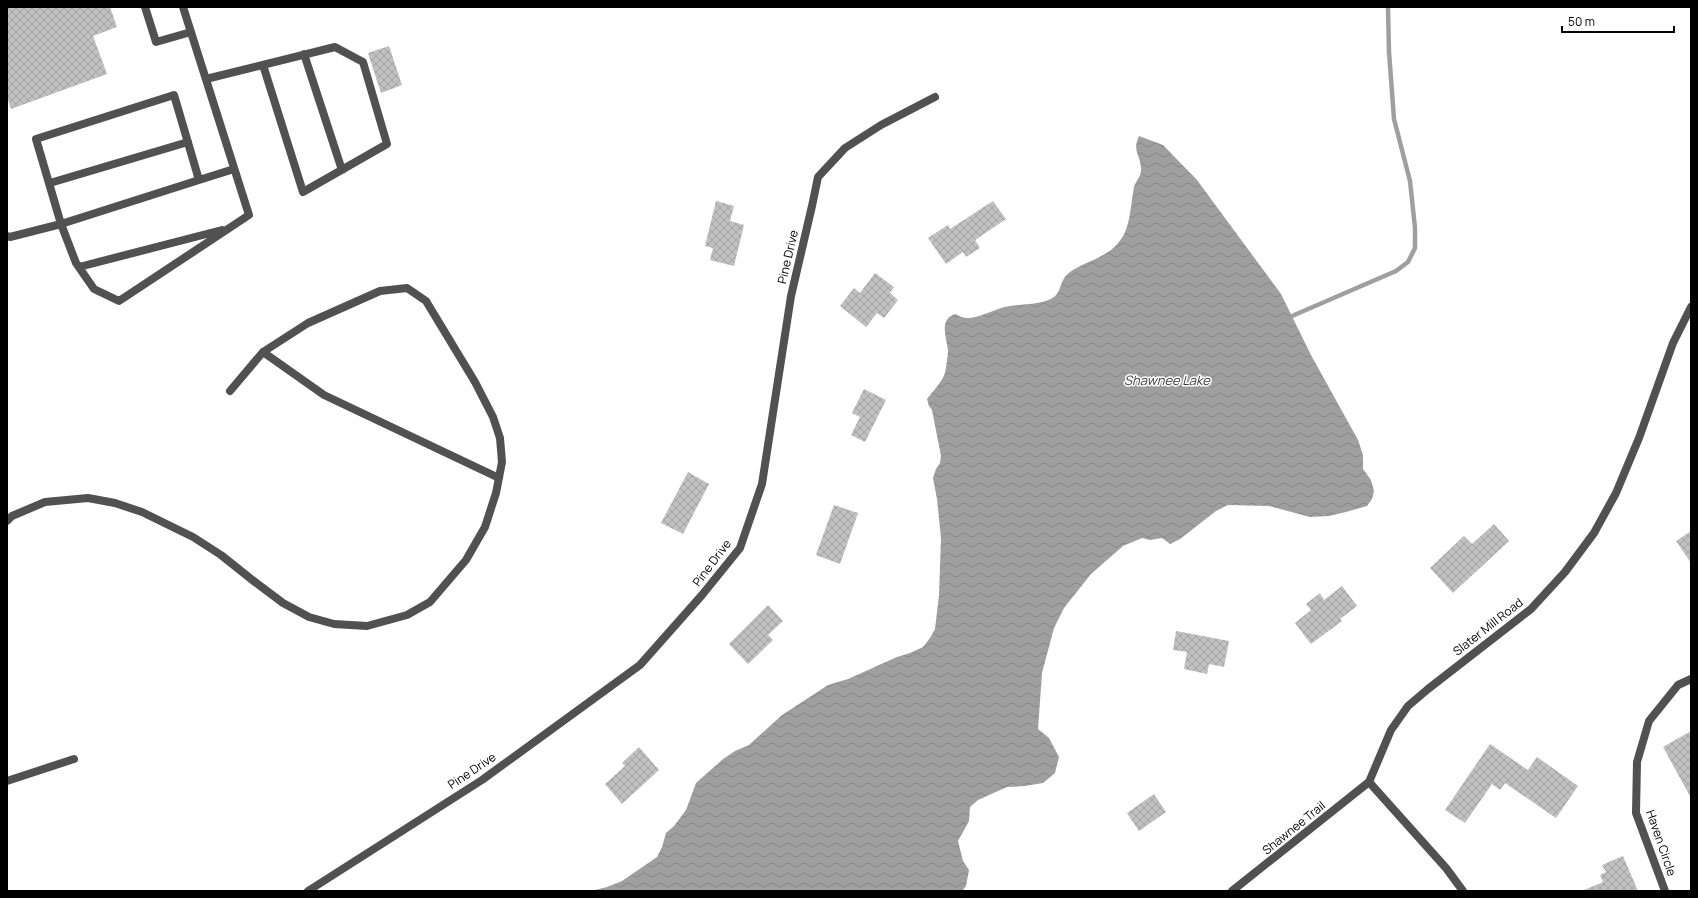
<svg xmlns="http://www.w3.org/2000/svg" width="1698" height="898" font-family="Manrope,sans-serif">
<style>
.water{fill:url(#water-waves)}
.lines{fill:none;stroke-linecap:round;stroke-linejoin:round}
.stream{stroke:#9f9f9f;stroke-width:4.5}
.building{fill:url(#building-cross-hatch)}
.service{stroke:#515151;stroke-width:8}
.minor{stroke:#515151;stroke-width:8}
.tertiary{stroke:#515151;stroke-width:8}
.labels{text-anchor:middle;stroke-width:3;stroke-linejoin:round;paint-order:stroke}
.street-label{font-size:12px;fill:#000;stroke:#fff}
.water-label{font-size:13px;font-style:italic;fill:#404040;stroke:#fff}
</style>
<defs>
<pattern id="water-waves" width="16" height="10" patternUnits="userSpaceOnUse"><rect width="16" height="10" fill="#9f9f9f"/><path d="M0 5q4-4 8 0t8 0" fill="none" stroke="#878787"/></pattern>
<pattern id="building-cross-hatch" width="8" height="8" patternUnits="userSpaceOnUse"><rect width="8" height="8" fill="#c0c0c0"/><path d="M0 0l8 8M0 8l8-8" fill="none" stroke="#a3a3a3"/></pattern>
</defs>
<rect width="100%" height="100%" fill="#fff"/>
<path class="water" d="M1139,136L1163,145L1197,180L1281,294L1311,355L1358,440L1363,455V469L1371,480L1374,491L1372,499L1367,506L1346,512L1329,516L1310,517L1269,506L1228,505L1216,511L1180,539L1170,544L1162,538L1150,540L1142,538L1123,546L1091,574L1064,608L1054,628L1042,673L1038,729L1049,738L1059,757L1055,773L1043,783L1025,786L1007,787L978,800L970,807L969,821L958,841L963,861L969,870L966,886L962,891H591L607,887L622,881L657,857L662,847L666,833L674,826L686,810L696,783L723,759L735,751L749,745L782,715L828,685L848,679L897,657L910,653L923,647L930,638L935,629L939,595L941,538L937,499L933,478L936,469L940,463L941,456L932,410L929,406L927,399C933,391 942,382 945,373C946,370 948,353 948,351C947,338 938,320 955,314C958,315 963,318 966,318C975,319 992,311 1001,308C1016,303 1042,306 1054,297C1063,290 1058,279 1073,270C1093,258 1114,256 1125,232C1131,218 1131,202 1134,187C1136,180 1142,176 1141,168C1140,154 1132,151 1139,136Z"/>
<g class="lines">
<path class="stream" d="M1292,316L1396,271L1408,262L1415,248V228L1410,181L1394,119L1389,52L1388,7"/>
</g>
<path class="building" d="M7,7H110L117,27L93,36L107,74L11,109L7,97Z
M389,46L402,85L381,93L368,53Z
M716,201L734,206L730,221L744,225L734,266L710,260L713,248L705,246Z
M993,201L1006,219L975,240L980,248L966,257L963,252L946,264L928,238L948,225L950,229Z
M875,273L894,287L890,293L898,300L884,318L877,313L866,327L840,306L854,288L860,293Z
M864,389L886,400L865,442L851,435L860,417L852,413Z
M688,472L709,484L683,534L661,523Z
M834,505L858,513L840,564L816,555Z
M1494,524L1509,541L1453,593L1430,568L1464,536L1472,544Z
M1691,531V563L1676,541Z
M1342,586L1357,606L1340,619L1342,621L1311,644L1295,623L1311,610L1306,604L1320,593L1324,600Z
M768,605L783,621L768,635L773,640L748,664L729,644Z
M1176,631L1229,641L1224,667L1209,664L1207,674L1184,669L1187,652L1173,650Z
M1691,731V798L1663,747Z
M1490,744L1528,770L1537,757L1578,786L1556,818L1505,783L1500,790L1492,784L1465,823L1445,810Z
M639,747L659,770L622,804L605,784L625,766L622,763Z
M1154,794L1166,812L1139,831L1127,813Z
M1623,856L1638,891H1582L1603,882L1600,875L1606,872L1602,865Z"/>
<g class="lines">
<path class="service" d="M145,7L156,42L191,32
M304,54L342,170
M206,79L335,47L363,62L387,144L303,192L263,65
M174,95L199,180L61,224L36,139Z
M199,180L234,169
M50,183L188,142
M7,236L10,237L61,224L76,263L94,289L119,301L249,215L183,7
M79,267L222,230"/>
<path class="minor" d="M263,352L324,395L499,478
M7,521L12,516L45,502L88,498L115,503L142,512L193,537L221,555L255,582L283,603L309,617L334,624L367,626L407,615L430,602L466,560L485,527L496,493L502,462L500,438L493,417L475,382L426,301L407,288L380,291L308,323L263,352L230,391
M7,781L74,759
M1369,782L1446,868L1463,891
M308,891L482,780L640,665L702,595L740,548L762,484L791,296L812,206L818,177L845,148L881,125L935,97
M1665,891L1636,813L1637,762L1649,721L1678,685L1691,679"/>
<path class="tertiary" d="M1232,891L1369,782L1391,730L1408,706L1428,689L1531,609L1565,572L1594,533L1616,493L1639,438L1673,343L1691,307"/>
</g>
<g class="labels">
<g class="street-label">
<text transform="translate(788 257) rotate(-77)" y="4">Pine Drive</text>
<text transform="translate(712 563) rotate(-53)" y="4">Pine Drive</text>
<text transform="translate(1488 627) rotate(-38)" y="4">Slater Mill Road</text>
<text transform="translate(472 771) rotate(-34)" y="4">Pine Drive</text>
<text transform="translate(1294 828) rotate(-39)" y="4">Shawnee Trail</text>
<text transform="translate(1661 843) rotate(71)" y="4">Haven Circle</text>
</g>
<g class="water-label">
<text x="1167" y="385">Shawnee Lake</text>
</g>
</g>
<rect width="1698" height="898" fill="none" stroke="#000000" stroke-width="16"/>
<path d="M1562 26v6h112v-6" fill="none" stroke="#000000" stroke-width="2"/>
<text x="1568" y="26" font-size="12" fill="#000000" stroke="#ffffff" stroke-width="3" paint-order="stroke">50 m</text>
</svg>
